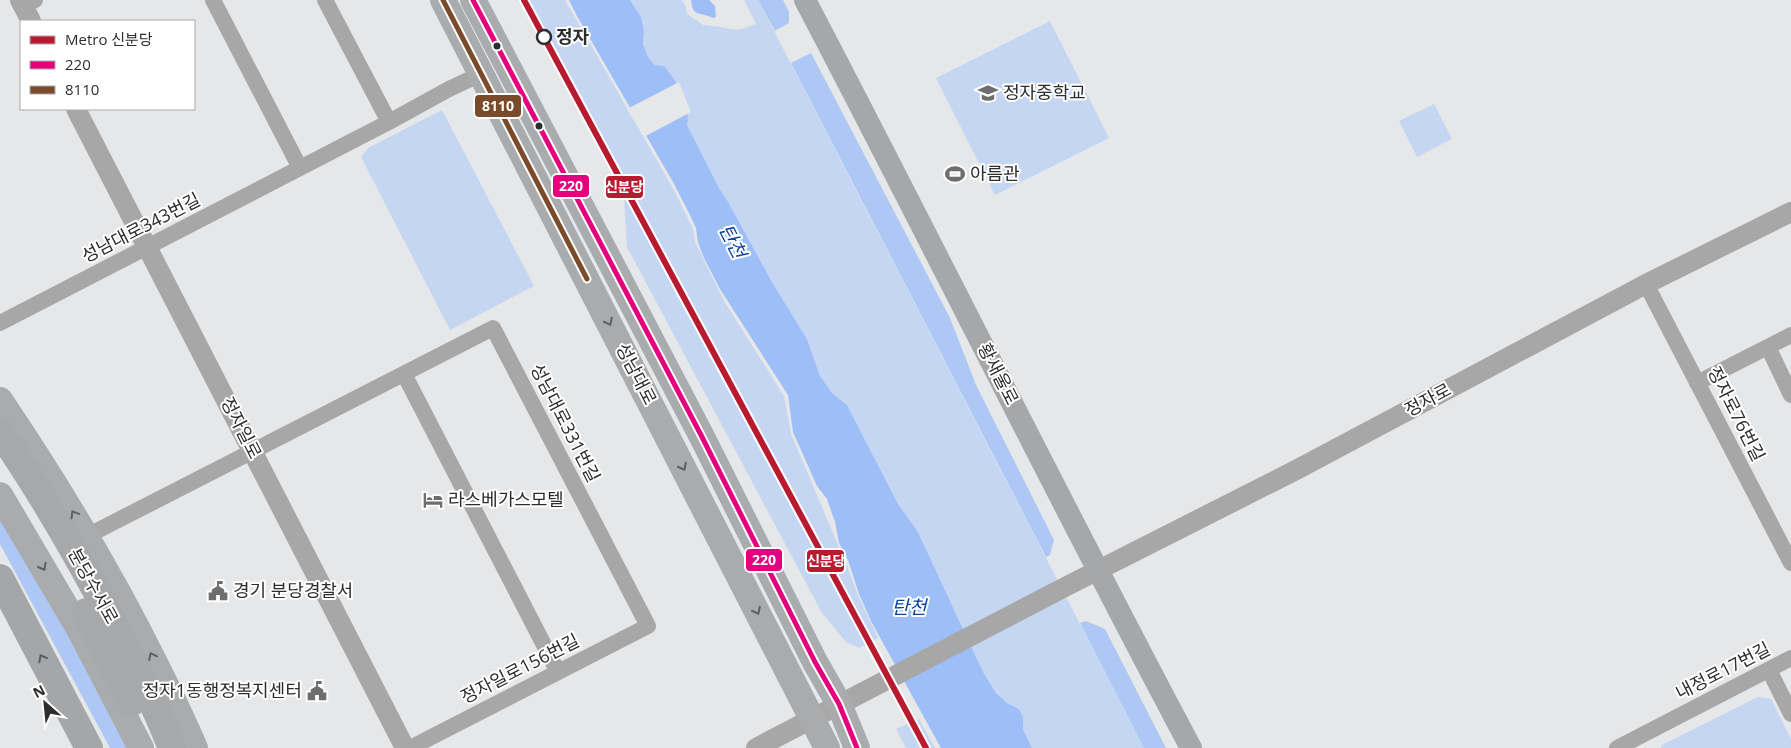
<svg xmlns="http://www.w3.org/2000/svg" width="1791" height="748" font-family="'Open Sans','Noto Sans KR',sans-serif">
<style>
.green{fill:#c5d6f2}
.forest{fill:#adc8f5}
.water{fill:#9dbef7}
.pier{fill:#e5e7e9}
.lines{fill:none;stroke-linecap:round;stroke-linejoin:round}
.minor{stroke:#a7a7a8;stroke-width:16}
.tertiary{stroke:#a7a7a8;stroke-width:20}
.secondary{stroke:#a6a7a8;stroke-width:22}
.primary{stroke:#aaabad;stroke-width:26}
.trunk{stroke:#a7a8aa;stroke-width:28}
.motorway{stroke:#a4a6a8;stroke-width:28}
.bus-1-casing{stroke:#fff;stroke-width:9}
.bus-2-casing{stroke:#fff;stroke-width:9}
.bus-1{stroke:#e5007d;stroke-width:5}
.bus-2{stroke:#7a4b2a;stroke-width:5}
.metro-1-casing{stroke:#fff;stroke-width:10}
.metro-1{stroke:#b81b30;stroke-width:6}
.oneway{stroke:#5e5f61}
.oneway2{stroke:#5c5d5f}
.stop-dot{fill:#fff;stroke:#2c2d2e;stroke-width:2.5}
.bus-dot{fill:#2c2d2e;stroke:#fff;stroke-width:2}
.labels{text-anchor:middle;stroke-width:4;stroke-linejoin:round;paint-order:stroke}
.stop-label{font-size:18px;font-weight:bold;fill:#2c2d2e;stroke:#fff;text-anchor:start}
.poi-label{font-size:18px;fill:#2c2d2e;stroke:#fff;text-anchor:start}
.street-label{font-size:18px;fill:#2c2d2e;stroke:#fff}
.water-label{font-size:19px;font-style:italic;fill:#0b429c;stroke:#fff}
.line-badge{stroke:#fff;stroke-width:2}
.badge-label{font-size:14px;text-anchor:middle;font-weight:bold;fill:#fff}
</style>
<rect width="100%" height="100%" fill="#e5e7e9"/>
<path class="green" d="M521,0H565L675,192L693,229L695,242L724,301L784,396L791,434L847,566L857,593L878,638L859,648L846,642L822,613L627,247L624,195Z
M630,0H682L686,7L687,14L703,25L721,27L730,29L738,30L756,24L744,0H758L1144,748H1032L1023,729V717L1019,709L1007,703L996,693L983,672L918,532L898,504L847,405L832,393L820,376L807,339L772,282L727,200L719,188L687,125L648,57L643,44L644,31Z
M1050,21L1109,138L995,195L936,78Z
M1434,104L1452,139L1417,157L1399,121Z
M442,110L534,286L450,330L361,157L368,148Z
M1758,697L1771,699L1791,739V748H1661L1662,745Z
M919,719L935,748H906L896,729Z"/>
<path class="forest" d="M758,0H783L789,12V23L775,31Z
M811,53L950,318L976,385L1054,540L1050,555L1046,557L791,63Z
M0,507L128,748H110L0,544Z
M1086,621L1105,629L1166,748H1144L1080,623Z"/>
<path class="water" d="M569,0H630L641,17L644,31L643,44L648,57L654,65L664,66C677,82 691,104 687,125L719,188L727,200L772,282L807,339L820,376L832,393L847,405L898,504L918,532L983,672L996,693L1007,703L1019,709L1023,717V729L1032,748H941L872,623L859,594L848,560L839,543L835,522L827,499L817,486L793,432L788,395L720,289L703,256L698,242L696,228L689,213L673,182L577,16Z
M691,0H709L715,6L716,17C709,19 716,18 708,16C696,12 693,15 691,0Z"/>
<path class="pier" d="M679,82L691,112L644,137L627,109Z"/>
<g class="lines">
<path class="minor" d="M213,0L300,168
M325,0L389,122
M24,6L35,0
M1646,284L1791,563
M0,323L389,122L449,89L481,74
M1768,347L1791,395
M404,374L558,672
M1697,383L1791,335
M87,536L493,328L648,626L410,748
M1769,670L1791,714
M1617,748L1791,658"/>
<path class="tertiary" d="M20,0L31,21
M76,109L405,748
M756,748L1065,587L1296,470L1646,284L1791,212"/>
<path class="secondary" d="M805,0C935,248 1059,500 1191,748"/>
<path class="primary" d="M443,0L827,748
M473,0L701,435L815,662L839,704L857,748
M0,400C58,486 110,572 156,665C170,693 183,720 195,748
M0,495L79,629L141,748"/>
<path class="trunk" d="M0,432C36,484 68,539 98,594C125,645 151,695 172,748
M86,612L132,702"/>
<path class="motorway" d="M0,578L89,748"/>
<defs>
<path id="bus-1" d="M473,0L701,435L815,662L839,704L857,748"/>
<path id="bus-2" d="M443,0L587,279"/>
</defs>
<use href="#bus-1" class="bus-1-casing"/>
<use href="#bus-2" class="bus-2-casing"/>
<use href="#bus-1" class="bus-1"/>
<use href="#bus-2" class="bus-2"/>
<defs>
<path id="metro-1" d="M524,0L926,748"/>
</defs>
<use href="#metro-1" class="metro-1-casing"/>
<use href="#metro-1" class="metro-1"/>
</g>
<defs><path id="oneway-chevron" d="M-2-3.5L2.5 0L-2 3.5" fill="none" stroke-width="1.6" stroke-linecap="round" stroke-linejoin="round" transform="scale(1.25)"/></defs>
<g class="oneway">
<use href="#oneway-chevron" transform="translate(609 322) rotate(63)"/>
<use href="#oneway-chevron" transform="translate(683 467) rotate(63)"/>
<use href="#oneway-chevron" transform="translate(74 514) rotate(-121)"/>
<use href="#oneway-chevron" transform="translate(43 567) rotate(60)"/>
<use href="#oneway-chevron" transform="translate(757 611) rotate(63)"/>
<use href="#oneway-chevron" transform="translate(152 656) rotate(-116)"/>
</g>
<use class="oneway2" href="#oneway-chevron" transform="translate(42 658) rotate(-118)"/>
<defs>
<symbol id="school-bare" viewBox="-9 -9 18 18"><path d="M0-5L7-2L0 1L-7-2ZM-4 1L0 2.5L4 1V4Q0 6-4 4Z" fill="#6d6e6f" stroke="#fff" stroke-width="2.5" paint-order="stroke"/></symbol>
<symbol id="stadium-bare" viewBox="-9 -9 18 18"><path d="M0-5a6.5 5 0 1 0 0 10a6.5 5 0 1 0 0-10ZM-3.5-1.8h7v3.6h-7Z" fill="#6d6e6f" stroke="#fff" stroke-width="2.5" paint-order="stroke"/></symbol>
<symbol id="hotel-bare" viewBox="-9 -9 18 18"><path d="M-6-4.5h1.5V1H6V5H4.5V3h-9V5H-6ZM-4 0a1.8 1.8 0 1 1 3.6 0ZM.5 0V-2.5h3Q6-2.5 6 0Z" fill="#6d6e6f" stroke="#fff" stroke-width="2.5" paint-order="stroke"/></symbol>
<symbol id="civic-bare" viewBox="-9 -9 18 18"><path d="M-.6-6.5H3V-4.5H.6V-3L4-1V1h2V6H-6V1h2V-1L-.6-3ZM-1.2 2.5V6h2.4V2.5Z" fill="#6d6e6f" stroke="#fff" stroke-width="2.5" paint-order="stroke"/></symbol>
</defs>
<g fill-rule="evenodd">
<use href="#school-bare" x="974" y="79" width="28" height="28"/>
<use href="#stadium-bare" x="941" y="160" width="28" height="28"/>
<use href="#hotel-bare" x="419" y="486" width="28" height="28"/>
<use href="#civic-bare" x="204" y="577" width="28" height="28"/>
<use href="#civic-bare" x="303" y="677" width="28" height="28"/>
</g>
<circle class="stop-dot" cx="544" cy="37" r="7"/>
<g class="bus-dot">
<circle cx="497" cy="46" r="4.5"/>
<circle cx="539" cy="126" r="4.5"/>
</g>
<g class="labels">
<g class="stop-label">
<text x="556" y="43">정자</text>
</g>
<g class="poi-label">
<text x="1003" y="99">정자중학교</text>
<text x="970" y="180">아름관</text>
<text x="448" y="506">라스베가스모텔</text>
<text x="233" y="597">경기 분당경찰서</text>
<text x="302" y="697" text-anchor="end">정자1동행정복지센터</text>
</g>
<g class="street-label">
<text transform="translate(141 228) rotate(-27)" y="6">성남대로343번길</text>
<text transform="translate(636 374) rotate(63)" y="6">성남대로</text>
<text transform="translate(998 374) rotate(63)" y="6">황새울로</text>
<text transform="translate(1428 400) rotate(-28)" y="6">정자로</text>
<text transform="translate(1736 414) rotate(63)" y="6">정자로76번길</text>
<text transform="translate(565 423) rotate(63)" y="6">성남대로331번길</text>
<text transform="translate(241 428) rotate(63)" y="6">정자일로</text>
<text transform="translate(93 586) rotate(61)" y="6">분당수서로</text>
<text transform="translate(520 669) rotate(-27)" y="6">정자일로156번길</text>
<text transform="translate(1723 671) rotate(-27)" y="6">내정로17번길</text>
</g>
<g class="water-label">
<text transform="translate(733 241) rotate(63)" y="7">탄천</text>
<text x="909" y="614">탄천</text>
</g>
</g>
<g class="line-badge">
<rect x="474" y="94" width="48" height="24" rx="5" fill="#7a4b2a"/>
<rect x="552" y="174" width="38" height="24" rx="5" fill="#e5007d"/>
<rect x="605" y="175" width="39" height="24" rx="5" fill="#b81b30"/>
<rect x="745" y="548" width="38" height="24" rx="5" fill="#e5007d"/>
<rect x="806" y="549" width="39" height="24" rx="5" fill="#b81b30"/>
</g>
<g class="badge-label">
<text x="498" y="111">8110</text>
<text x="571" y="191">220</text>
<text x="624" y="192">신분당</text>
<text x="764" y="565">220</text>
<text x="826" y="566">신분당</text>
</g>
<rect x="20" y="20" width="175" height="90" fill="#ffffff" stroke="#ababab"/>
<rect x="30" y="36" width="25" height="8" fill="#b81b30" stroke="#ababab"/>
<text x="65" y="45" font-size="15" fill="#2c2d2e">Metro 신분당</text>
<rect x="30" y="61" width="25" height="8" fill="#e5007d" stroke="#ababab"/>
<text x="65" y="70" font-size="15" fill="#2c2d2e">220</text>
<rect x="30" y="86" width="25" height="8" fill="#7a4b2a" stroke="#ababab"/>
<text x="65" y="95" font-size="15" fill="#2c2d2e">8110</text>
<g transform="translate(45 703) rotate(333)" stroke="#ffffff" stroke-width="4" paint-order="stroke">
<path d="M0-4L9 19L0 12L-9 19Z" fill="#2c2d2e"/>
<text y="-8" font-size="14" font-weight="bold" text-anchor="middle" fill="#2c2d2e">N</text>
</g>
</svg>
